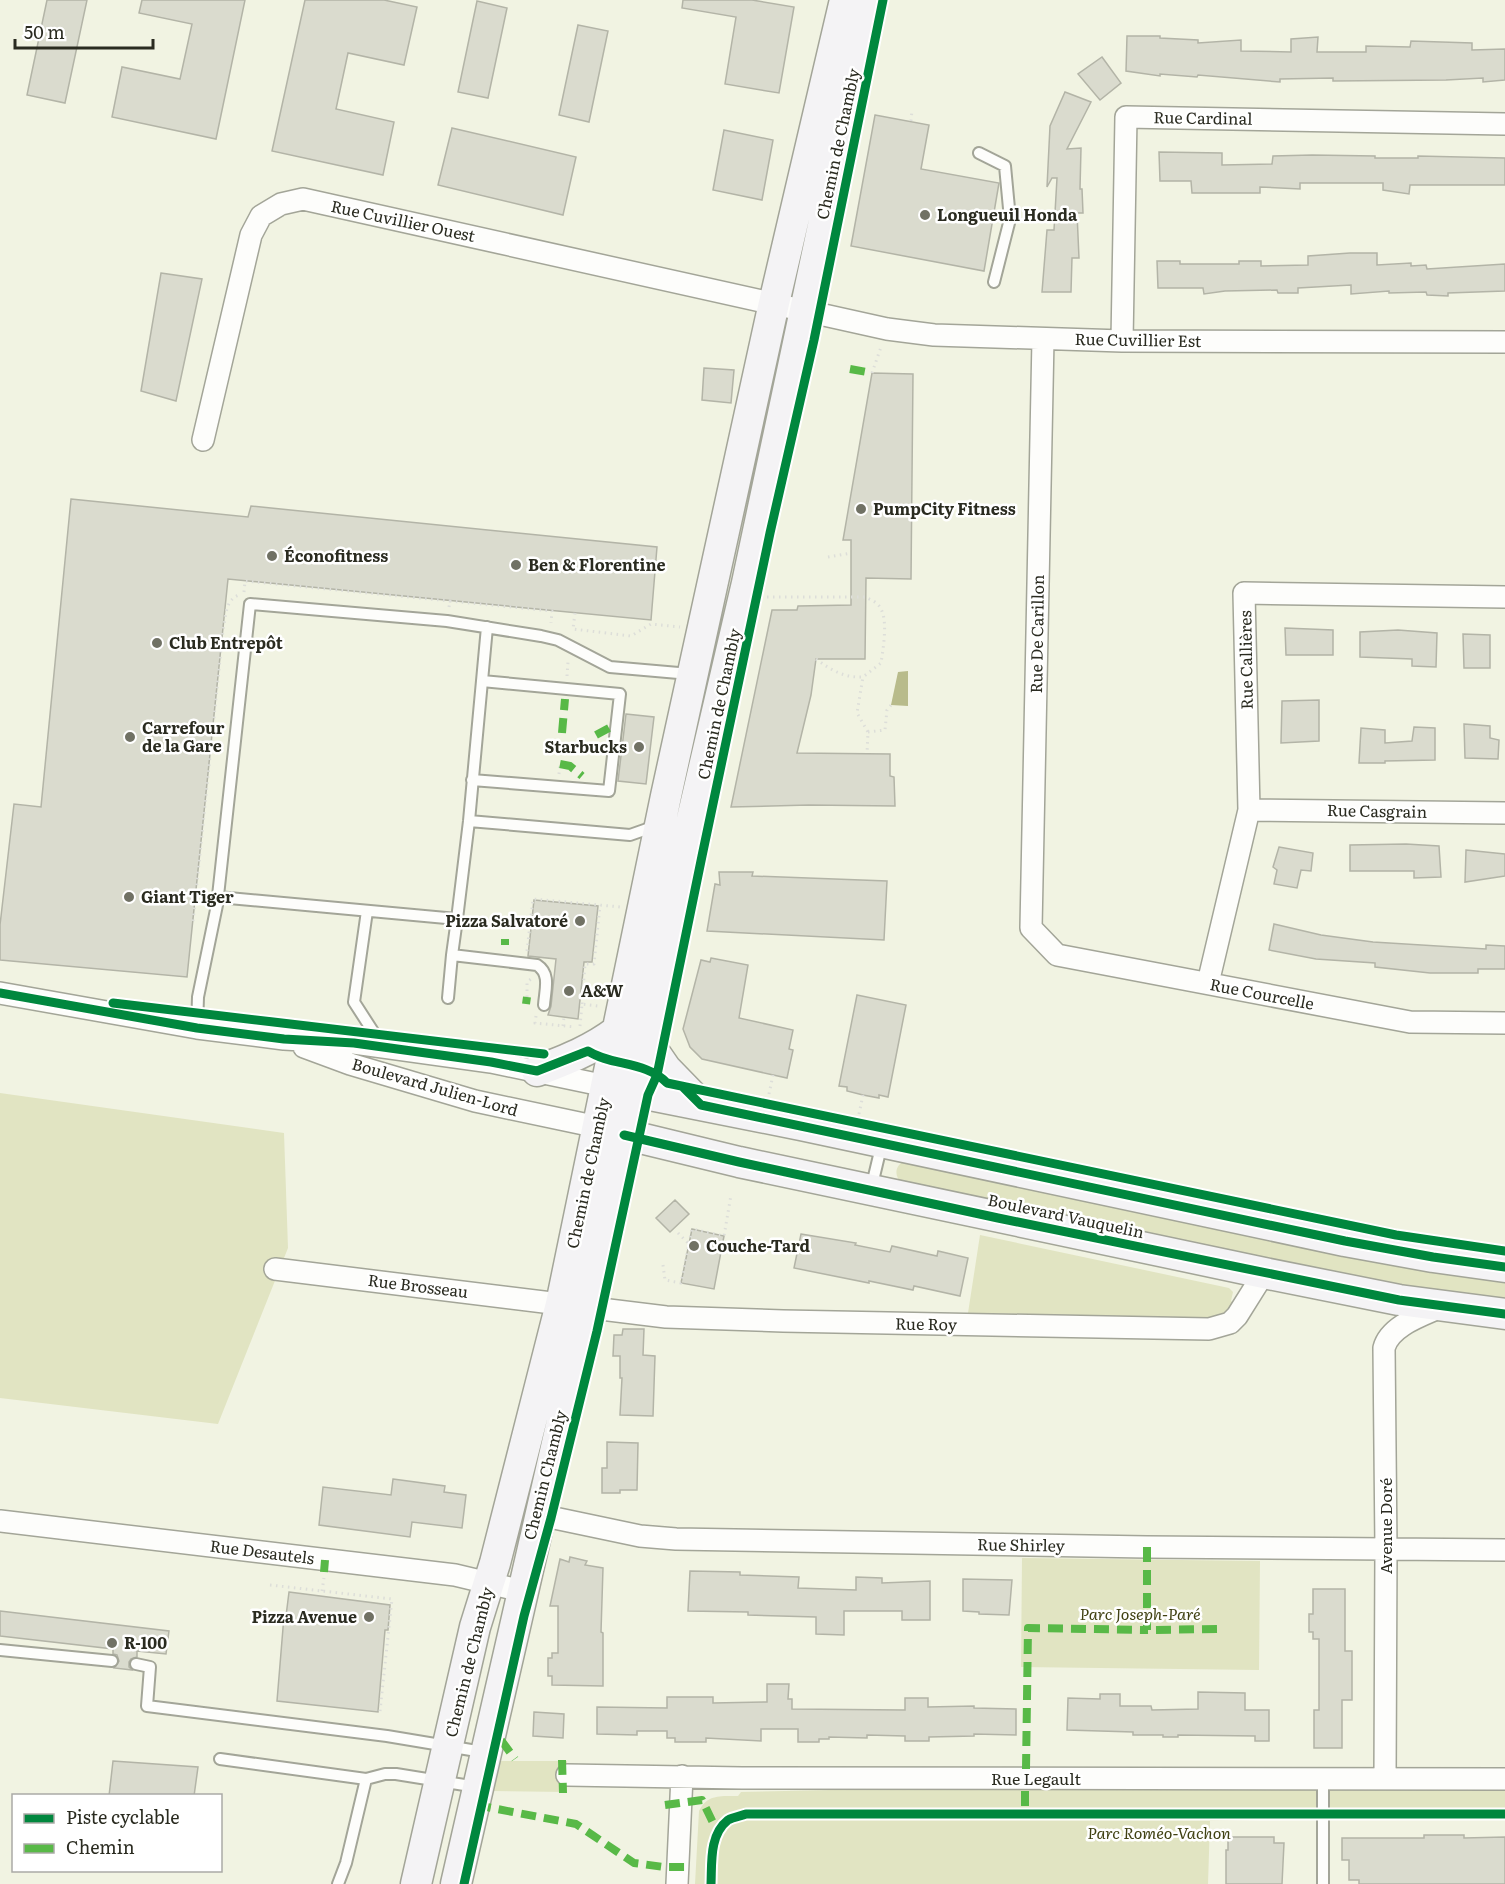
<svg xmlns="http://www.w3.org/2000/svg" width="1505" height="1884" font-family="Literata,serif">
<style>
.green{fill:#e1e4c2}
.water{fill:#b8bb8b}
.building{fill:#dadbce;stroke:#b3b4a7;stroke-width:1.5}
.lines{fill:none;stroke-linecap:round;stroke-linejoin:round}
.lane-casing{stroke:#a3a598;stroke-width:14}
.street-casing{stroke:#a3a598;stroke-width:24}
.secondary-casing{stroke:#a3a598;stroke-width:33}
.path{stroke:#ddded9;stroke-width:3;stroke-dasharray:1.5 4.5;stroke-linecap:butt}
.lane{stroke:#fdfdfb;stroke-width:10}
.street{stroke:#fdfdfb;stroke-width:21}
.secondary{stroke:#f4f3f5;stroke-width:30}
.quiet{stroke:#58b947;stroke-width:8;stroke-dasharray:15 8;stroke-linecap:butt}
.cycleway-casing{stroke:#fff;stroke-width:13}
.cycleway{stroke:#00873e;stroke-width:9}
.poi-dot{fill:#707164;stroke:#fff;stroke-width:2}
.labels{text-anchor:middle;stroke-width:5;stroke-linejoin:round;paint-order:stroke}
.street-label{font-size:16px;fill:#2a2b20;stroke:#fff}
.poi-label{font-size:16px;font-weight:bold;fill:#2a2b20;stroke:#fff;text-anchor:start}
.park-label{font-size:16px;font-style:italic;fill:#404112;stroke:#fff}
</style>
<rect width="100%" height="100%" fill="#f1f3e2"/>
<path class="green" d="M0,1093L284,1133L288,1248L218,1424L0,1398Z
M907,1160L1505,1278V1304L1461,1298L902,1184C893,1175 895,1164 907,1160Z
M980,1235L1229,1288L1233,1292L1231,1301L1234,1303L1225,1314L1214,1318L968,1313Z
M1022,1558L1260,1561L1259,1670L1021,1667Z
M499,1761H567V1792L492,1791Z
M1385,1778L1505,1779V1815L1210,1821L1208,1884H695L699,1811C707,1794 721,1796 738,1796L741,1792Z"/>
<path class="water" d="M908,671V706L891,705L898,672Z"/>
<path class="building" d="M47,0H87L65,103L27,95Z
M142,0H245L216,139L112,117L122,67L180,79L192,24L139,13Z
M305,0H384L417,7L404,65L348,53L336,109L394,122L383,175L272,151Z
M683,0H752L794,7L779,93L725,84L736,17L682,8Z
M477,1L507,8L488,98L458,92Z
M578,25L608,31L589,122L559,115Z
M1127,36H1160V38L1198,40V43L1241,40V51L1291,52V39L1318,37L1317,52H1366V46L1410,47L1411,41L1472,43V50L1505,49V80L1483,82V78L1446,80L1333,81V78L1280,79V82L1198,75L1197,77L1160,74V76L1126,71Z
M1102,57L1121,83L1100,100L1078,74Z
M1065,92L1091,102L1067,149L1081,148L1080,189H1082L1083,213H1077L1079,258H1072L1071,292H1042L1047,230H1054L1057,178H1052L1047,187L1050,126Z
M875,115L929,125L921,169L999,183L984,271L851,246Z
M452,128L576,157L563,215L438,185Z
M724,130L773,140L762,200L713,190Z
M1159,152L1222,153V165L1272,164L1273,156L1312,155L1375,156V158H1418V156L1505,158V185H1410L1409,194L1383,190V183H1300V189L1260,187V193H1192L1191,181H1160Z
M1350,253H1377V265L1411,263V266L1426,265L1427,269L1505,264V291L1448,293V296L1427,295L1426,292L1389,293V291L1351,294V285L1298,288V293H1278L1277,290L1225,291L1204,294L1203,288H1158L1157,261H1180V264H1239V261H1261V266L1308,265V256Z
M161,273L202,279L176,401L141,391Z
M704,368L734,370L731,403L702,400Z
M872,373L913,374L911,579L866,578L865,659H816L811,695L797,753L890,754V776L894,777L895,806L809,805L731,807L772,610H797L798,606L851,605V540H843Z
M71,499L248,517L251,506L657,547L651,620L228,579L187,977L0,960V925L14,804L41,807Z
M1285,628L1333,630V655H1286Z
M1398,630L1437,633L1436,667L1412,666V659L1360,657V632Z
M1463,634L1490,635V668H1464Z
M1319,700V741L1281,743L1282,701Z
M626,714L654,717L646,784L618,781Z
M1464,724L1490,726V738L1499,740L1498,759L1465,758Z
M1414,727L1435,728V760L1385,761V763H1359L1361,728L1385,730V743L1412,741Z
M1406,844L1439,846L1441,877L1414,878V871H1350V845Z
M1279,847L1313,853L1311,871L1301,870L1297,888L1274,884L1277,870L1273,867Z
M1466,850L1505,854V876L1465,882Z
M719,872H753L752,876L887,881L884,940L707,931L715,884L720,885Z
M534,900L598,906L592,962H584L578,1019L548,1015L551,1006L556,959L528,956Z
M1274,924L1321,935L1373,942L1486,949V945L1505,946V969H1478V973H1430L1375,967V963L1316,959L1269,950Z
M711,958L748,965L739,1018L793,1030L789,1049L793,1050L787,1078L702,1059L690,1047L683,1029L701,960L710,962Z
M857,995L906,1005L888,1097L879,1095V1098L863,1095L847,1091V1087L839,1086Z
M675,1200L689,1214L670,1232L656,1218Z
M692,1229L724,1236L714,1289L681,1283Z
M801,1234L856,1243L855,1245L890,1252L892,1246L937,1256L938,1251L968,1258L960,1296L914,1286L913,1290L869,1281V1283L794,1268Z
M623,1329H644L643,1355L655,1356L653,1416L620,1415L622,1378H620V1356H613L614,1335H622Z
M607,1442L638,1443L637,1490H620V1493H602V1468H607Z
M393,1479L445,1486L444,1492L466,1495L462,1528L412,1522L410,1537L319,1525L323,1487L391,1495Z
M570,1557L587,1561L585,1565L603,1568L601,1632L603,1633V1686L552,1685V1676H548V1658H552V1653H558V1606H550L560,1559L569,1562Z
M690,1571L740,1572V1575L799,1577L798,1588L856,1590V1577L882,1578V1583L930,1581V1620H902V1611H844V1635L816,1634V1617L748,1615V1612L688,1611Z
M963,1579L1012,1580L1009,1615L979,1614V1612L963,1611Z
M1313,1589H1345V1651H1352V1700H1342V1748H1314V1710H1319V1639H1313V1632H1309V1614H1313Z
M289,1592L390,1605L388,1630H385L378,1712L277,1701L284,1616H286Z
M0,1611L169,1631L166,1654L137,1651V1657L131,1659L129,1662V1667L132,1670L114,1668L119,1661L117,1655L113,1654V1649L0,1636Z
M767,1684H789L788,1699H792V1709L905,1710V1698H928V1707L974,1706V1708L1016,1709V1735L974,1734V1736L929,1737V1741H905V1736L867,1735V1738L829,1737V1739H819V1742H798V1729H761V1741L706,1738V1742H675V1738H667V1731H637V1735L597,1734V1707L667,1708V1697H713V1703L767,1702Z
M1198,1692L1245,1693V1710H1269V1741H1255V1736L1178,1735V1737H1163V1735H1133V1732L1067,1730L1068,1698L1100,1699V1694H1120V1706H1151L1152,1710L1198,1709Z
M534,1712L564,1714L563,1738L533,1736Z
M113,1761L198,1767L194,1796H109Z
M1424,1835H1464V1838L1505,1837V1884H1359V1880H1349V1860H1342V1838H1424Z
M1228,1837H1274V1843H1284L1282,1884H1226V1850H1228Z"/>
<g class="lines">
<defs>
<path id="lane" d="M979,153L1005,166L1010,219L994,282
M472,780L609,791L620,694L482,681
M469,821L630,835L647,829L654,824
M218,897L457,919L469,821L487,627
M367,911L354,1002L383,1047
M457,919L452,955L537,965C551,974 545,990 544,1005
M448,998L452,955
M197,1028L198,997L217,905L250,604L447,621L541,636L558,640L610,667L690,674
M871,1189L882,1143
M0,1650L112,1661
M136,1664L150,1667L147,1706L387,1736L483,1752
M220,1759L366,1779L346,1863L338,1884
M1323,1778V1884
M366,1779L385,1774H396L477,1787"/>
<path id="street" d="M1043,339L1031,928L1057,955L1410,1022L1505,1023
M1122,341L1126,117L1505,124
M203,440L251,235L261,216L281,204L303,199L887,329L934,335L1122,341L1505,342
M1249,810L1505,813
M1208,983L1249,810L1244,593L1505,597
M0,993L197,1028L284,1039L354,1043L491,1062L606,1086
M304,1047L350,1064L475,1101L598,1127
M275,1269L666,1317L783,1321L1209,1329L1230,1323L1237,1316L1264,1273
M540,1515L640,1536L676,1539L1147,1547L1505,1550
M0,1521L455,1575L522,1591
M567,1775L742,1778L1505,1779
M1385,1778L1386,1549L1384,1348C1390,1325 1424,1315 1443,1306
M677,1884L682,1776"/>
<path id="secondary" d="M644,1037L666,1069L701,1105
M537,1071C566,1060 592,1050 617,1031
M615,1088L801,1125L1345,1241L1433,1257L1505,1267
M607,1130L739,1162L1264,1273L1399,1300L1505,1314
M416,1884L475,1627L495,1563L561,1304L666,796L774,303L845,0
M456,1884L588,1308L687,840L747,583L871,0"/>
</defs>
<use href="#lane" class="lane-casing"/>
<use href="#street" class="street-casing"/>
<use href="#secondary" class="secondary-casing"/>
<path class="path" d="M911,121L912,110
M872,373L881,347
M828,557L851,553
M244,592L245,581L450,601
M767,597H865C871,600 878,602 881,609C888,622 883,649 881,663L863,677
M449,607L450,601L552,611L551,623
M575,613L573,629L631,636L651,624L680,627
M816,659C831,670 844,678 863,677L857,713L868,732L867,754
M567,676L568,662
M868,732L885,730L887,710L891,705
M559,774L560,764
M193,921L223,630C226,616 225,600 239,595
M527,951L533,899L621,907
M527,997V982L531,979
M582,1004L585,964H594L600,905
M536,1016L535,1023L575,1027
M563,1026L564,1017
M580,1026L582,1004L598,1006
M769,1094L773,1075
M859,1114L863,1095
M678,1233L689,1244
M663,1265L665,1280L681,1283L692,1229L724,1236L731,1195
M270,1585L392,1599L380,1711
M322,1591L324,1578"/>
<use href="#lane" class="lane"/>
<use href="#street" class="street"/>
<use href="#secondary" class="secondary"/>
<path class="quiet" d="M850,369L872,373
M562,733L565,699
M596,735L609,728
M560,764L570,766L582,776
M505,945V939
M526,1004L527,997
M1147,1547V1630L1220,1629
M324,1572L325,1560
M501,1740L515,1759
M562,1760L563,1793
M1026,1769L1028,1628L1147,1630
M1025,1791V1814
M476,1805L576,1824L634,1863L664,1867H692
M665,1805L702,1800L718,1833"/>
<defs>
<path id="cycleway" d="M0,993L197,1028L284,1039L354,1043L491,1062L537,1071L588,1051C611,1066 646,1061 667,1083L1396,1235L1505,1251
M113,1003L544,1054
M682,1086L701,1105L1345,1241L1433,1257L1505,1267
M624,1135L739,1162L998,1218L1399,1300L1505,1314
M464,1884L524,1616L551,1518L597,1331L648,1095L657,1075L702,856L770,533L814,340L883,0
M711,1884C712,1863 709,1835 728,1820C733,1817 741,1816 746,1814H1505"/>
</defs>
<use href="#cycleway" class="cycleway-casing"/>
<use href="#cycleway" class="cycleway"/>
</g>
<g class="poi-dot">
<circle cx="925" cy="215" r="6"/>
<circle cx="861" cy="509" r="6"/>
<circle cx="272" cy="556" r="6"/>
<circle cx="516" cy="565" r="6"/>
<circle cx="157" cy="643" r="6"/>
<circle cx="130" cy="737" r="6"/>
<circle cx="639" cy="747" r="6"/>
<circle cx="129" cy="897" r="6"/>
<circle cx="580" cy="921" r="6"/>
<circle cx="569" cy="991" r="6"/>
<circle cx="694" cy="1246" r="6"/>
<circle cx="369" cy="1617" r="6"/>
<circle cx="112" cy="1643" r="6"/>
</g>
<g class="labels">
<g class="street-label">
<text transform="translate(1203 118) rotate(1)" y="6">Rue Cardinal</text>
<text transform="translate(838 144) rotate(-78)" y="6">Chemin de Chambly</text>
<text transform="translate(403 221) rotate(12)" y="6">Rue Cuvillier Ouest</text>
<text transform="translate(1138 340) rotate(1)" y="6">Rue Cuvillier Est</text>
<text transform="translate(1037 634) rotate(-89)" y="6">Rue De Carillon</text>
<text transform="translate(1246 660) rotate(-91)" y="6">Rue Callières</text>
<text transform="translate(719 704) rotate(-78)" y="6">Chemin de Chambly</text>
<text transform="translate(1377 811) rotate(1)" y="6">Rue Casgrain</text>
<text transform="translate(1262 994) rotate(11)" y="6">Rue Courcelle</text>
<text transform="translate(435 1087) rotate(16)" y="6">Boulevard Julien-Lord</text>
<text transform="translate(588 1173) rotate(-78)" y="6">Chemin de Chambly</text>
<text transform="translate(1066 1216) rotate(12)" y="6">Boulevard Vauquelin</text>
<text transform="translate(418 1286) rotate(7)" y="6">Rue Brosseau</text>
<text transform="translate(926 1324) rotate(1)" y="6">Rue Roy</text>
<text transform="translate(545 1475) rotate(-76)" y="6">Chemin Chambly</text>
<text transform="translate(1386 1526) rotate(-90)" y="6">Avenue Doré</text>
<text transform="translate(1021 1545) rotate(1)" y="6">Rue Shirley</text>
<text transform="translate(262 1552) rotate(7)" y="6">Rue Desautels</text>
<text transform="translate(469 1662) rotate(-76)" y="6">Chemin de Chambly</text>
<text x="1036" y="1785">Rue Legault</text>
</g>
<g class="poi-label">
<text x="937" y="221">Longueuil Honda</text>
<text x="873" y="515">PumpCity Fitness</text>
<text x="284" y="562">Éconofitness</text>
<text x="528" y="571">Ben &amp; Florentine</text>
<text x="169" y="649">Club Entrepôt</text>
<text x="142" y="734">Carrefour<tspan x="142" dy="18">de la Gare</tspan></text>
<text x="627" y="753" text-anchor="end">Starbucks</text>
<text x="141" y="903">Giant Tiger</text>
<text x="568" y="927" text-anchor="end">Pizza Salvatoré</text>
<text x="581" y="997">A&amp;W</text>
<text x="706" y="1252">Couche-Tard</text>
<text x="357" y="1623" text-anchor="end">Pizza Avenue</text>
<text x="124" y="1649">R-100</text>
</g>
<g class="park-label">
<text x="1140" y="1620">Parc Joseph-Paré</text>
<text x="1159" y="1839">Parc Roméo-Vachon</text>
</g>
</g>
<rect x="12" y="1794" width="210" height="78" fill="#ffffff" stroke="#aaaaa6" stroke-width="1.5"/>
<rect x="24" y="1814" width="30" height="9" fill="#00873e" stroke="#aaaaa6" stroke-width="1.5"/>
<text x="66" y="1824" font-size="18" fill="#2a2b20">Piste cyclable</text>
<rect x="24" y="1844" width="30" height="9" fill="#58b947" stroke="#aaaaa6" stroke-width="1.5"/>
<text x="66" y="1854" font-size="18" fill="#2a2b20">Chemin</text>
<path d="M15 39v9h138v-9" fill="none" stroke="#2a2b20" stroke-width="3"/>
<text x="24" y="39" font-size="18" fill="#2a2b20" stroke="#ffffff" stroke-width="4.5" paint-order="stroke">50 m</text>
</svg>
